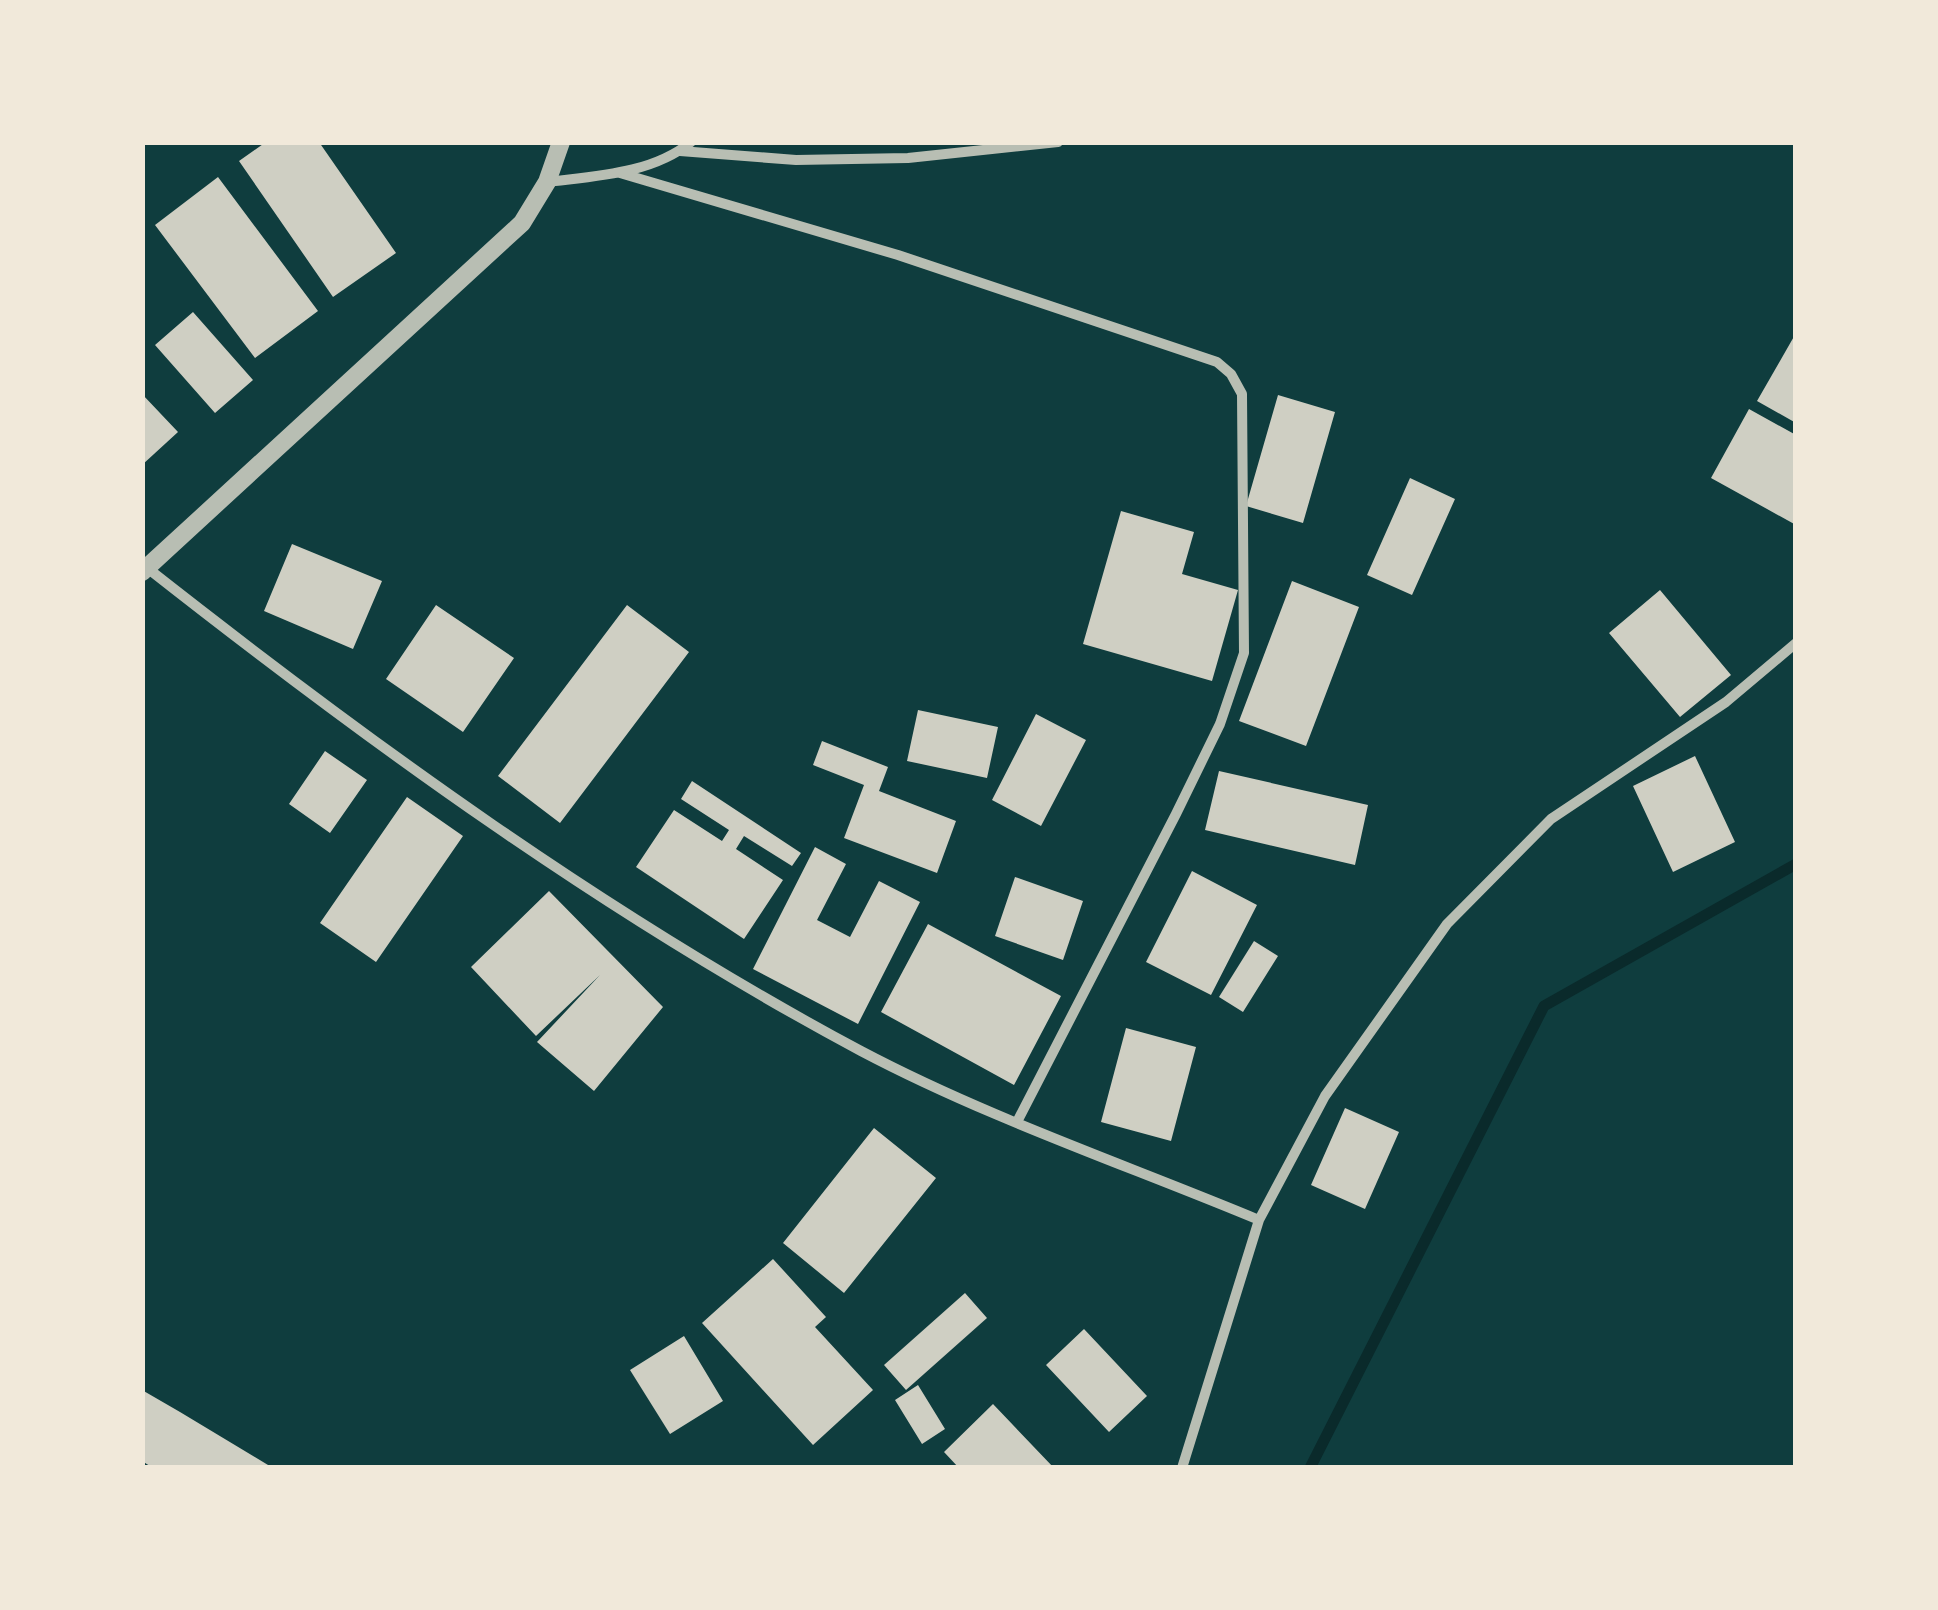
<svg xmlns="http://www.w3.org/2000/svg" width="1938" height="1610" font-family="'Fira Sans Condensed',sans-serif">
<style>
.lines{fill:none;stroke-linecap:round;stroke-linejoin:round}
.stream{stroke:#0a2a2b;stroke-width:11}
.building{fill:#cfcfc3}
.minor{stroke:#b8beb3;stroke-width:10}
.tertiary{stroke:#b8beb3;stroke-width:18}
</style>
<rect width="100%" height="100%" fill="#0f3d3e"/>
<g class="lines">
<path class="stream" d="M1310,1468L1544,1006L1796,864"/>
</g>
<path class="building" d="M266,142H319L396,253L333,297L239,161Z
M218,177L318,311L255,358L155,225Z
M193,312L253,380L215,413L155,345Z
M1796,333V423L1757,401Z
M142,394L178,432L142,465Z
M1278,395L1335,412L1303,523L1246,506Z
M1749,409L1796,435V525L1711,478Z
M1410,478L1455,499L1412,595L1367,575Z
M1121,511L1194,532L1182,574L1238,590L1212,681L1083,644Z
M292,544L382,581L353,649L264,611Z
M1292,581L1359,607L1306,746L1239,721Z
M1660,590L1731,675L1680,717L1609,633Z
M436,605L514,658L463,732L386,679Z
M627,605L689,652L560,823L498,776Z
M918,710L998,727L987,778L907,761Z
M1036,714L1086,740L1041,826L992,800Z
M822,741L888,767L879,791L956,821L937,873L844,838L864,785L813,765Z
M325,751L367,780L330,833L289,804Z
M1695,756L1735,842L1673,872L1633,786Z
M1219,771L1368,805L1355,865L1205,830Z
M692,781L801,853L792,866L744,836L736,849L783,880L744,939L636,867L674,810L722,841L729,830L681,799Z
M407,797L463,836L376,962L320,923Z
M815,847L846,864L817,920L850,937L879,881L920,902L858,1024L753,969Z
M1192,871L1257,905L1211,995L1146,962Z
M1015,877L1083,901L1063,960L995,936Z
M549,891L663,1007L594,1091L537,1042L600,975L536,1036L471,967Z
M928,924L1061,996L1014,1085L881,1012Z
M1254,941L1278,956L1243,1012L1219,997Z
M1126,1028L1196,1047L1171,1141L1101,1122Z
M1345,1108L1399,1132L1365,1209L1311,1185Z
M874,1128L936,1178L844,1293L783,1243Z
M773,1259L826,1317L815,1327L873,1390L813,1445L702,1323Z
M965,1293L987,1318L906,1390L884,1365Z
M1084,1329L1147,1396L1109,1432L1046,1365Z
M684,1336L723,1401L670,1434L630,1370Z
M918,1385L945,1429L922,1444L895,1400Z
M142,1390L180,1412L273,1468H153L142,1461Z
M993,1404L1054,1468H959L944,1452Z"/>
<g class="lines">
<path class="minor" d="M680,151L796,160L908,158L1058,142
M620,173L898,255L1217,362L1231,374L1242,394L1244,653L1220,724L1176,814L1018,1120
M547,182C595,176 652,174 691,142
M146,567C371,744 608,916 861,1051C988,1118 1127,1165 1259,1220
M1182,1468L1259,1220L1325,1096L1447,924L1551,819L1726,702L1796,643"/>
<path class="tertiary" d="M142,572L522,223L547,182L561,142"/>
</g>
<rect width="1938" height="1610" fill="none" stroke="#f1e9da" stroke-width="290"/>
</svg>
